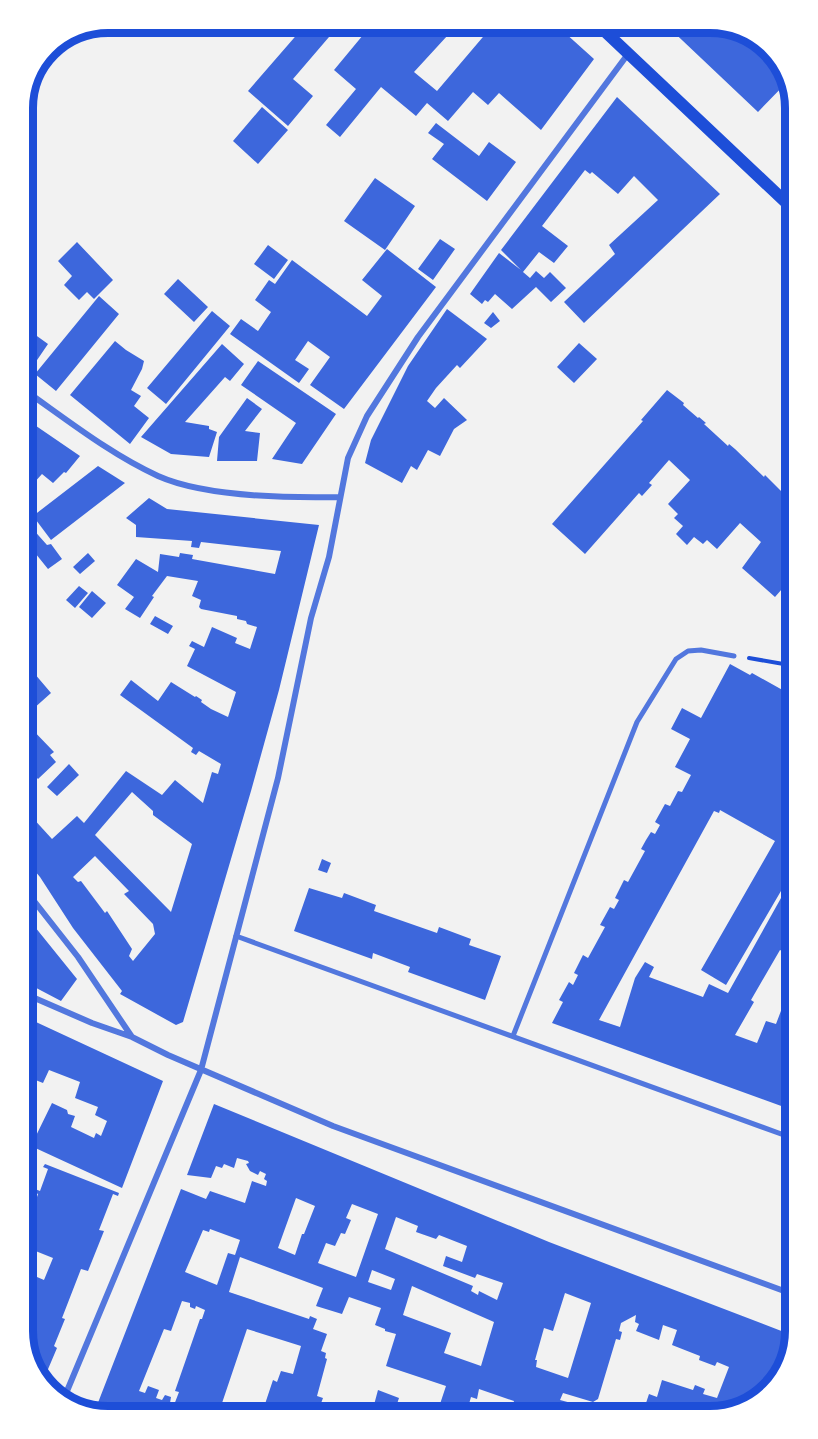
<svg xmlns="http://www.w3.org/2000/svg" width="818" height="1439" font-family="'Noto Serif',serif">
<style>
.building{fill:#3d67dc;fill-rule:evenodd}
.lines{fill:none;stroke-linecap:round;stroke-linejoin:round}
.path{stroke:#1d4ed8;stroke-width:4}
.pedestrian{stroke:#5277de;stroke-width:5}
.minor{stroke:#5277de;stroke-width:6}
.secondary{stroke:#1d4ed8;stroke-width:12}
.rim{fill:none;stroke:#1d4ed8;stroke-width:8}
</style>
<rect width="100%" height="100%" fill="#f2f2f2"/>
<path class="building" d="M307,23H341L293,79L313,96L288,126L248,91Z
M373,23H459L414,72L437,91L488,31L481,23H554L594,59L541,130L499,93L488,105L473,92L448,121L427,103L416,116L381,87L340,137L326,125L356,89L334,70Z
M664,23H716L741,32L747,37L750,35L758,37L784,68L783,69L787,74L789,80L758,112Z
M617,97L720,194L584,323L564,302L615,254L609,245L658,200L634,176L618,194L592,172L590,174L585,170L542,226L568,246L554,263L539,252L523,272L530,278L536,271L544,278L550,272L566,288L551,302L536,287L512,309L495,294L488,302L485,300L482,304L470,294L499,253L521,270L501,250Z
M262,107L288,130L258,164L233,141Z
M436,123L479,156L489,142L516,162L487,201L432,159L444,144L428,133Z
M375,178L415,206L385,250L344,221Z
M440,239L455,249L433,280L418,269Z
M77,242L113,280L94,299L87,292L79,300L64,285L72,276L58,261Z
M268,245L288,260L274,279L254,264Z
M387,249L436,287L344,409L310,385L330,357L308,341L295,360L309,369L299,383L230,334L241,319L258,331L271,312L255,300L269,280L275,284L292,260L367,316L382,296L362,280Z
M178,279L208,307L194,322L164,294Z
M99,296L119,314L56,391L35,374Z
M447,309L487,339L460,368L457,365L436,388L427,401L435,408L444,398L467,420L454,429L440,456L428,450L417,470L411,466L402,483L365,463L371,440L408,366Z
M212,311L230,326L166,404L147,388Z
M493,312L500,321L491,328L484,323Z
M23,326L48,344L33,366L23,359Z
M115,341L126,350L144,361L142,369L131,390L141,396L134,406L149,418L130,444L70,395Z
M579,343L597,359L574,383L557,367Z
M222,344L244,364L230,381L225,377L185,422L209,426V429L217,432L209,457L171,454L141,437Z
M258,361L336,414L302,464L272,459L296,423L241,385Z
M667,390L684,403L683,405L698,418L699,417L706,423L704,424L728,446L729,444L735,449L764,477L765,475L794,504L795,502V574L775,597L742,568L761,542L740,523L717,549L707,540L703,544L694,537L687,545L676,534L683,526L674,518L678,514L668,504L690,480L669,460L649,483L652,485L642,496L639,493L585,554L552,524L643,421L641,420Z
M247,398L262,409L245,431L260,433L257,461H217L219,437Z
M23,417L80,456L66,473L64,472L53,483L42,474L23,495Z
M98,466L125,483L51,540L33,516Z
M149,498L167,509L319,525L279,690L251,791L183,1022L176,1025L120,994L122,991L73,928L40,877L23,857V812L25,814L30,810L34,814L31,816L52,839L77,816L84,823L126,771L162,795L175,780L203,803L212,772L218,774L221,764L199,751L196,755L191,752L193,748L120,695L131,680L158,701L171,682L195,697L196,696L202,700L201,702L211,709L228,717L236,692L187,666L195,649L189,646L192,641L204,647L212,627L237,638L235,643L250,649L257,627L247,624L246,621L237,619V616L201,609L199,607L201,600L192,596L198,581L167,576L152,596L154,597L140,618L125,609L134,597L117,585L136,559L158,572L160,554L179,557L180,553L193,555L192,559L275,574L281,551L201,542L199,548L191,547L192,541L136,537V525L126,518ZM132,792L153,811V815L192,844L171,912L95,835ZM95,856L129,891L124,894L153,924L155,934L133,961L129,956L132,949L107,911L105,913L81,881L78,882L73,877Z
M23,518L47,545L51,544L62,559L48,569L23,538Z
M88,553L95,561L80,574L73,567Z
M79,586L88,593L75,608L66,600Z
M92,591L106,603L92,618L79,607Z
M155,616L173,626L168,634L150,624Z
M23,660L51,693L23,718Z
M730,664L750,675L752,673L795,697V867L726,985L701,970L775,841L720,810L719,813L714,811L599,1020L620,1027L635,978L645,962L654,967L649,977L703,997L709,984L728,993L781,898L795,906V912L785,931L788,933L784,941L788,944L784,952L780,950L751,1000L754,1002L735,1035L757,1043L766,1021L776,1024L795,974V1111L552,1023L563,1002L559,1000L569,982L573,985L578,975L574,973L583,955L588,958L605,927L600,925L610,907L614,909L619,900L615,898L624,880L628,882L645,851L641,849L646,840L651,832L655,834L660,825L655,822L665,804L670,806L678,791L682,792L691,775L675,767L690,739L671,729L682,708L701,718Z
M28,725L54,752L50,755L56,762L38,779L30,771L23,777V730Z
M69,764L79,775L57,796L47,787Z
M322,859L331,863L327,873L318,870Z
M309,888L342,898L344,893L376,905L374,911L437,933L439,927L471,939L469,945L501,956L485,1000L408,972L410,967L373,953L372,959L294,931Z
M23,910L32,922L23,935Z
M35,927L77,979L61,1001L23,981V943Z
M23,1016L163,1081L122,1188L31,1146L52,1103L67,1110L68,1114L75,1116L71,1127L94,1138L96,1133L101,1136L107,1121L95,1115L98,1107L75,1098L80,1082L49,1070L43,1083L28,1077L27,1081L23,1079L25,1075L23,1074Z
M214,1104L549,1242L784,1332L788,1343L773,1385L747,1408L710,1416H650L651,1415L643,1412L649,1394L657,1397L662,1380L693,1390L695,1385L705,1389L703,1394L717,1398L729,1367L717,1362L715,1366L699,1360L700,1356L672,1345L677,1330L663,1325L659,1340L636,1331L639,1324L635,1322L636,1315L621,1323L619,1331L622,1332L620,1340L616,1339L598,1399L593,1402L563,1393L560,1400L575,1404L576,1402L582,1403V1406L603,1411L604,1409L609,1410V1413L619,1416H537L512,1408L514,1401L479,1389L477,1399L471,1397L467,1411L482,1416H437L439,1409L433,1407L435,1402L440,1404L446,1386L386,1366L396,1334L385,1331V1329L375,1325L381,1308L349,1297L342,1314L316,1306L323,1288L240,1257L229,1292L309,1319L310,1316L317,1319L313,1329L327,1334L321,1351L326,1353L325,1358L327,1359L317,1396L323,1398L320,1406L314,1404L310,1416H253L255,1411L262,1413L273,1380L277,1382L281,1371L293,1374L301,1346L247,1329L219,1412L230,1416H103L94,1413L181,1189L206,1199L210,1191L245,1203L252,1181L266,1186L267,1181L264,1179L266,1174L260,1171L258,1175L250,1171L246,1164L249,1163L248,1161L237,1158L234,1168L224,1164L222,1168L216,1166L211,1178L187,1175ZM296,1198L315,1206L304,1234H302L295,1255L278,1248ZM352,1204L378,1214L356,1277L318,1263L326,1243L335,1246L341,1233L345,1234L351,1220L346,1218ZM396,1217L418,1226L416,1232L436,1239L439,1235L467,1246L462,1262L446,1256L443,1266L475,1278L477,1274L503,1283L497,1300L479,1291L478,1295L471,1291L473,1286L385,1249ZM210,1229L240,1240L235,1255L228,1253L217,1285L185,1272L203,1230L209,1232ZM372,1270L395,1279L391,1290L368,1282ZM412,1286L494,1322L481,1366L444,1353L451,1333L403,1315ZM565,1293L591,1303L568,1378L536,1367L537,1360H535L544,1328L553,1331ZM182,1301L190,1303V1307L195,1309L196,1306L205,1310L202,1319H200L175,1391L179,1392L174,1405L170,1403L171,1397L165,1395L162,1400L156,1398L159,1390L148,1386L145,1393L139,1391L164,1329L171,1331Z
M45,1164L119,1193L118,1196L113,1194L99,1230L104,1231L88,1271L81,1269L62,1318L65,1319L54,1346L57,1348L43,1381L31,1368L23,1331V1302L24,1303L34,1278L29,1276L30,1274L44,1280L53,1258L23,1246V1213L28,1198L36,1200L38,1194L34,1192L35,1189L40,1191L48,1169L43,1167Z
M378,1390L399,1398L394,1413L388,1411L386,1416H371Z"/>
<g class="lines">
<path class="path" d="M749,658L795,666"/>
<path class="pedestrian" d="M236,936L795,1139
M513,1036L637,722L676,659L688,651L701,650L734,656"/>
<path class="minor" d="M611,36L622,23
M23,389C66,419 110,454 158,476C205,497 289,498 340,497
M23,887L78,957L132,1037
M23,993L92,1023L132,1037L168,1055L333,1126L795,1295
M62,1403L201,1070L278,778L311,618L329,557L348,458L367,416L418,337L628,54"/>
<path class="secondary" d="M596,23L795,211"/>
</g>
<path d="M0 0H818V1439H0ZM108 33H710A75 75 0 0 1 785 108V1331A75 75 0 0 1 710 1406H108A75 75 0 0 1 33 1331V108A75 75 0 0 1 108 33Z" fill="#fff" fill-rule="evenodd"/>
<path class="rim" d="M108 33H710A75 75 0 0 1 785 108V1331A75 75 0 0 1 710 1406H108A75 75 0 0 1 33 1331V108A75 75 0 0 1 108 33Z"/>
</svg>
